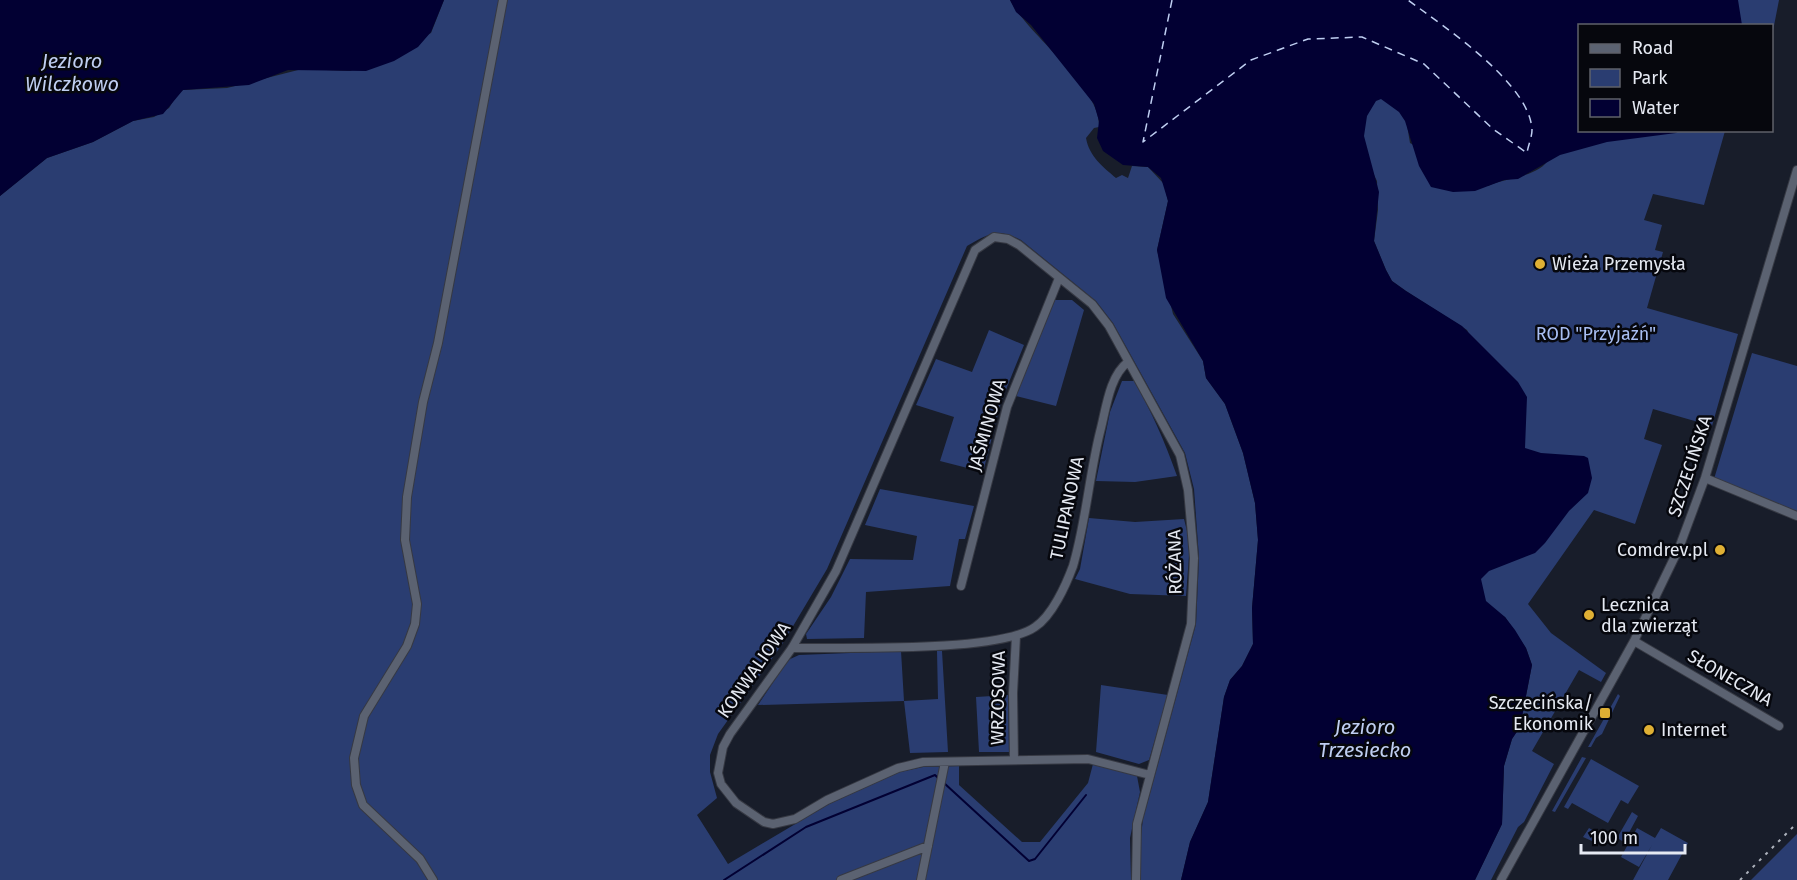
<svg xmlns="http://www.w3.org/2000/svg" width="1797" height="880" font-family="'Fira Sans',sans-serif">
<style>
.green{fill:#2a3d71}
.water{fill:#020033}
.lines{fill:none;stroke-linecap:round;stroke-linejoin:round}
.stream{stroke:#020033;stroke-width:2}
.ferry{stroke:#bfcef1;stroke-width:1.5;stroke-dasharray:8 6;stroke-linecap:butt}
.minor-casing{stroke:#363943;stroke-width:10}
.minor{stroke:#5b6271;stroke-width:8}
.rail{stroke:#adb2bc;stroke-width:2;stroke-dasharray:3 6;stroke-linecap:butt}
.poi-dot{fill:#dfb034;stroke:#06070d;stroke-width:2}
.labels{text-anchor:middle;stroke-width:5;stroke-linejoin:round;paint-order:stroke}
.poi-label{font-size:18px;fill:#e5e9f2;stroke:#06070d;text-anchor:start}
.park-label{font-size:18px;fill:#a8bef2;stroke:#06070d}
.street-label{font-size:18px;fill:#e5e9f2;stroke:#06070d}
.water-label{font-size:20px;font-style:italic;fill:#bfcef1;stroke:#06070d}
</style>
<rect width="100%" height="100%" fill="#181d2a"/>
<path class="green" d="M444,0H1010C1028,35 1102,88 1099,127L1094,128L1086,138C1089,156 1103,167 1116,178L1122,175L1128,178L1132,166L1148,167L1164,184L1168,201L1157,250L1173,314L1203,361L1206,378L1225,404L1243,453L1255,503L1258,540L1252,608L1253,644L1242,666L1230,680L1224,697L1208,802L1190,842L1181,880H1141L1140,843L1143,819L1196,624L1199,558L1194,489L1185,453L1113,323L1096,301L1021,240C998,228 989,233 967,246L827,569L783,643L718,734L710,755V772L717,798L697,815L728,864L829,804L899,772L923,767L959,766V785L1022,842H1040L1088,783L1093,764L1097,765L1137,776L1140,792L1130,838L1131,880H0V196L47,158L93,142L133,121L154,117L169,108L177,95L183,90L227,88L302,69L350,71L431,33Z
M1721,0H1779L1772,36V26L1732,25Z
M1398,72L1410,143L1488,186C1505,177 1540,178 1550,157L1618,130L1725,131L1704,205L1653,194L1644,220L1662,225L1655,250L1663,252L1647,308L1738,334L1712,426L1653,409L1644,439L1662,445L1635,524L1594,510L1528,604L1551,633L1606,673L1601,682L1579,670L1532,751L1554,764L1524,822L1518,827L1491,880H1475L1502,824L1504,766L1512,739L1520,727L1532,665L1526,648L1505,617L1465,600L1532,470L1467,330L1406,291L1392,281L1386,270L1374,241L1378,210L1377,181L1346,119L1360,113Z
M1055,300H1072L1084,310L1056,406L1016,396Z
M989,330L1024,345L1001,402L983,472L940,461L954,417L916,405L936,359L972,372Z
M1752,353L1797,366V514L1714,479Z
M1122,381H1134C1152,412 1165,442 1177,476L1135,482L1096,481L1110,412Z
M880,489L974,506L965,539H959L950,586L866,592L864,638L807,639L806,634L831,597L850,559L913,560L917,536L865,525Z
M1089,518L1135,522L1184,519L1190,543L1186,596L1130,594L1075,579L1080,569Z
M901,651L904,701L938,699L937,651H942L948,752L910,753L904,701L758,705L788,660L799,655Z
M1101,685L1168,695L1149,760L1139,764L1096,752Z
M1618,694L1620,696L1602,734L1596,738L1591,747H1588Z
M1008,695L1009,752H979L976,697Z
M1582,757L1586,758L1555,812L1552,811Z
M1591,759L1639,786L1628,804L1621,800L1608,823L1572,803L1568,809L1564,807Z
M1632,812L1638,816L1624,842L1617,838Z
M1589,828L1606,838L1601,845L1583,837Z
M1637,828L1655,838L1661,828L1688,843L1668,880H1633L1652,845L1639,867L1621,857Z
M1797,834V880H1751Z"/>
<path class="water" d="M0,0H444L431,32L418,47L394,61L366,71L288,70L249,85L183,90L163,114L133,121L93,142L47,158L0,196Z
M1010,0H1738L1742,25L1580,26V130L1679,131L1676,133L1607,142L1560,155L1518,179L1504,180L1475,191L1453,192L1431,187L1419,166L1405,121L1399,112L1381,99L1376,101L1367,116L1364,136L1379,192L1374,241L1386,270L1392,281L1406,291L1462,326L1518,382L1527,397L1525,448L1541,453L1584,456L1588,458L1592,478L1588,493L1569,511L1545,543L1535,553L1489,571L1481,579L1486,601L1505,617L1515,630L1526,648L1532,665L1520,727L1512,739L1504,766L1502,824L1475,880H1181L1190,842L1208,802L1224,697L1230,680L1242,666L1253,644L1252,608L1258,540L1255,503L1243,453L1225,404L1206,378L1203,361L1166,298L1157,250L1168,201L1161,178L1148,167L1123,165L1103,151L1097,138L1099,121L1094,104L1031,25L1016,12Z"/>
<g class="lines">
<path class="stream" d="M944,783L1029,861L1035,859L1086,795
M724,880L806,827L935,775L939,779"/>
<path class="ferry" d="M1172,0L1143,142L1251,60L1308,39L1362,37L1424,64L1493,129L1527,153C1528,146 1532,137 1532,130C1530,83 1444,27 1408,0"/>
<defs>
<path id="minor" d="M1705,478L1797,516
M961,586L1007,407L1059,278
M1634,641L1779,726
M792,648C843,647 998,653 1035,627C1052,616 1066,585 1073,566C1086,522 1089,476 1100,432C1106,410 1109,376 1128,362
M1014,760L1013,693L1016,636
M433,880L420,859L363,805L356,785L354,758L364,716L407,646L415,624L417,604L405,540L407,497L423,402L438,343L503,0
M841,880L928,846
M921,880L945,762
M1136,880L1137,824L1191,624L1194,558L1188,490L1180,455L1109,326L1092,304L1019,245L1008,239L994,237L975,250L836,571L792,648L730,734L723,747L718,773L721,784L736,803L764,822L773,824L795,819L827,800L898,768L923,762L1088,759L1150,775
M1501,880L1634,641L1679,548L1705,478L1797,170"/>
</defs>
<use href="#minor" class="minor-casing"/>
<use href="#minor" class="minor"/>
<path class="rail" d="M1740,880L1797,823"/>
</g>
<g class="poi-dot">
<circle cx="1540" cy="264" r="6"/>
<circle cx="1720" cy="550" r="6"/>
<circle cx="1589" cy="615" r="6"/>
<rect x="1599" y="707" width="12" height="12" rx="3"/>
<circle cx="1649" cy="730" r="6"/>
</g>
<g class="labels">
<g class="poi-label">
<text x="1552" y="270">Wieża Przemysła</text>
<text x="1708" y="556" text-anchor="end">Comdrev.pl</text>
<text x="1601" y="611">Lecznica<tspan x="1601" dy="21">dla zwierząt</tspan></text>
<text x="1593" y="709" text-anchor="end">Szczecińska/<tspan x="1593" dy="21">Ekonomik</tspan></text>
<text x="1661" y="736">Internet</text>
</g>
<g class="park-label">
<text x="1596" y="340">ROD "Przyjaźń"</text>
</g>
<g class="street-label">
<text transform="translate(987 425) rotate(-74)" y="6">JAŚMINOWA</text>
<text transform="translate(1690 466) rotate(-72)" y="6">SZCZECIŃSKA</text>
<text transform="translate(1067 508) rotate(-78)" y="6">TULIPANOWA</text>
<text transform="translate(1175 562) rotate(-91)" y="6">RÓŻANA</text>
<text transform="translate(754 670) rotate(-55)" y="6">KONWALIOWA</text>
<text transform="translate(1730 678) rotate(30)" y="6">SŁONECZNA</text>
<text transform="translate(998 698) rotate(-89)" y="6">WRZOSOWA</text>
</g>
<g class="water-label">
<text x="72" y="68">Jezioro<tspan x="72" dy="23">Wilczkowo</tspan></text>
<text x="1365" y="734">Jezioro<tspan x="1365" dy="23">Trzesiecko</tspan></text>
</g>
</g>
<rect x="1578" y="24" width="195" height="108" fill="#06070d" stroke="#5f6169" stroke-width="1.5"/>
<rect x="1590" y="44" width="30" height="9" fill="#5b6271" stroke="#5f6169" stroke-width="1.5"/>
<text x="1632" y="54" font-size="18" fill="#e5e9f2">Road</text>
<rect x="1590" y="69" width="30" height="18" fill="#2a3d71" stroke="#5f6169" stroke-width="1.5"/>
<text x="1632" y="84" font-size="18" fill="#e5e9f2">Park</text>
<rect x="1590" y="99" width="30" height="18" fill="#020033" stroke="#5f6169" stroke-width="1.5"/>
<text x="1632" y="114" font-size="18" fill="#e5e9f2">Water</text>
<path d="M1581 844v9h104v-9" fill="none" stroke="#e5e9f2" stroke-width="3"/>
<text x="1590" y="844" font-size="18" fill="#e5e9f2" stroke="#06070d" stroke-width="4.5" paint-order="stroke">100 m</text>
</svg>
